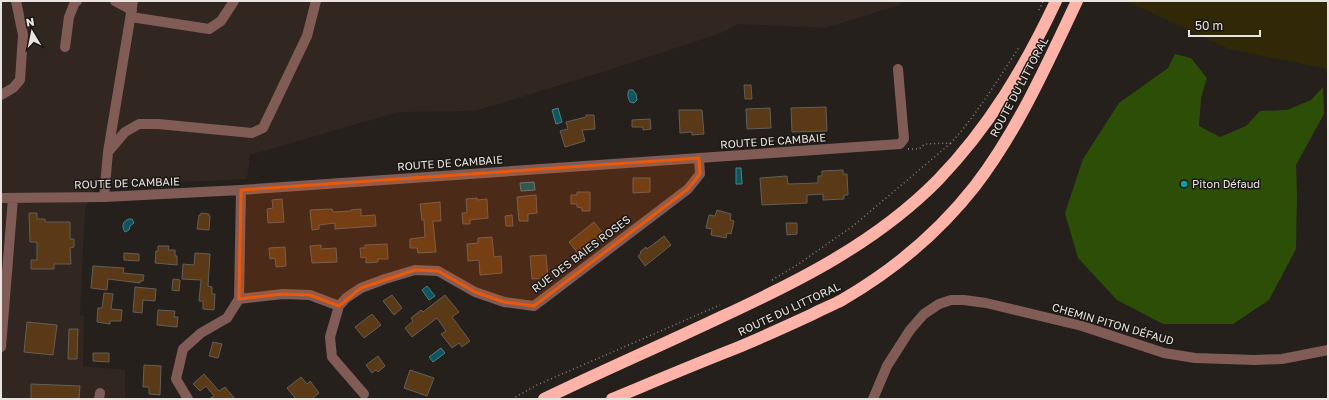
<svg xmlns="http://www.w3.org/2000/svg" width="1329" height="400" font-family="'Golos Text',sans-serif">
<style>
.built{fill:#312720}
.green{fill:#2d4e06}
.sand{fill:#302806}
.water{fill:#0d555f;stroke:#4f8086}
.building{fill:#593916;stroke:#635e59}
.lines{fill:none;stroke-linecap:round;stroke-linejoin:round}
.path{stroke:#85807d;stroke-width:1.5;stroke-dasharray:1 3;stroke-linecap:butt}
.minor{stroke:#815c56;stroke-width:10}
.highway{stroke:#feb3a8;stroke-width:12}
.marked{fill:#e8590c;fill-opacity:0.2;stroke:#e8590c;stroke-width:3;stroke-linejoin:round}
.culture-dot{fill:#0f9aa8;stroke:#1b1713;stroke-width:1.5}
.labels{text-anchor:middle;stroke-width:3;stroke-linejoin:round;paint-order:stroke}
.street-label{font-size:11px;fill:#e8e4e2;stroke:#1b1713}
.poi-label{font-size:11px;fill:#e8e4e2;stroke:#1b1713;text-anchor:start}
</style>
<rect width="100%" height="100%" fill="#25201c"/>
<path class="built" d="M1,1H906L893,7L825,28L738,24L721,33L599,73L475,111L398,112L250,155L247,179L116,185H96L85,210L80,315L84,316L83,366L125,370V399H1Z"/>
<path class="green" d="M1175,54L1191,58L1207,78L1201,98L1199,126L1220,137L1246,126L1260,111L1287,110L1311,100L1323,87L1324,114L1296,165L1297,194L1296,249L1269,300L1233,324H1163L1117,300L1078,258L1065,213L1083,159L1119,103L1168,68Z"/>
<path class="sand" d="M1126,1H1328V69L1229,49Z"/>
<path class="water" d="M629,90H633L636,94L637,100L634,103L630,102C628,98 627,94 629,90Z
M558,108L562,122L556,124L552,110Z
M736,168H741L742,184H736Z
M534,182L535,190L521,191L520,183Z
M129,219H132L134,223L130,226L129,230L125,232C121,226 123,221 129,219Z
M427,286L435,296L429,300L422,290Z
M441,348L445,353L433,362L429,357Z"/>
<path class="building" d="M744,85H751L752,99H745Z
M826,107L827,131L792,132L791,108Z
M770,108L771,128L747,129L746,109Z
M679,110H702L704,134L692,135V132L680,133Z
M586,115H594L595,129L582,130L585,141L565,147L560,131L568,129L566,122L586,117Z
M650,119L651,129L643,130V127H632V120Z
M843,170V174H847L848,195H844V199L823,200V194L807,195V203L762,205L760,178L787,176L788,184L818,183V176H822V171Z
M633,178H650V192L633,193Z
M577,192H590V211H582V208L577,207V204H571V195H577Z
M536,195L537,213L528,214V221H519L517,197Z
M477,198V200L487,199L488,218L470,220V224H463L462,213H467L466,199Z
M282,199L284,222L268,223L267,209L273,208L272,200Z
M440,202L441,221H433L436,252L418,253L417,248H410V239L425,237L424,220H422L420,204Z
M332,209L333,212L351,211V210L361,209V216L375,215L376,226L335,229V223L319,225V229L312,230L310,210Z
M717,210L731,214L730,220L734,221L731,234L727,233L726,238L711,235L712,229L706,228L709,215L715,216Z
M29,213H37V219H45V222H70V239H74V247L70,248L71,264H54V269H31V260H37V242H30Z
M201,213L209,214V216H210L209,230L197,229L199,215H201Z
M512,215L513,226H506L505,216Z
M594,222L604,235L579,255L569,242Z
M786,223H797V234L787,235Z
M664,236L671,245L645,266L638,256L641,253L640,252L646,247L647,249Z
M492,237L494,257L501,256L502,273L480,275L479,260L468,261L467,244L478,243V238Z
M387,244L388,259H378V262L366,263V257L361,258L360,248H365V245Z
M321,245V249L336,248L337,262L312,263L310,246Z
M158,246H169L168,250H175V256H177V265L155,263L156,251H158Z
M285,247L286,266L276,267L275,258L270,259L269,248Z
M124,253L139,254V261L124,260Z
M195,253L210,254L208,286L212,287V294H215L214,310L203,309V301H199L201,280L182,279L183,264L194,265Z
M546,255L548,278L532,279L530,256Z
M93,266L124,268L123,273L144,275L143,281H140V283L108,279L107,290L91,288Z
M173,279L180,280L179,291L172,290Z
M135,287L156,289L155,301L143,300L142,313L133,312Z
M104,293L113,294L111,309L122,310L121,321H110V324L97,322L98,308H102Z
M392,295L402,308L394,315L383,301Z
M445,295L459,312L452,317L470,341L462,347L459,343L452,348L441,334L446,331L437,318L412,337L405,328L413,321L411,318L421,310L423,312Z
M158,310L175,311L174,317H178L177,327L157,325Z
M372,314L381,325L364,338L355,327Z
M27,322L57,325L53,355L24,352Z
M69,329H78L77,359H68Z
M213,342L222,344L218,358L209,356Z
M93,353H109V362L93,361Z
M378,356L385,366L378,372L376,370L372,373L366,365Z
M144,365L161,366L160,395L149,394V387H143Z
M410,370L434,378L427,396L404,388Z
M204,374L219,391L225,387L235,399H209L214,396L206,386L200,391L193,384Z
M301,377L307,384L310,381L319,393L312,399H296L287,388Z
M31,384L80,386L79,399H31Z"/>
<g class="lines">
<path class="path" d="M1039,10L1043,1
M908,149H919L925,144L951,143C978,113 998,79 1020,46
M772,280L797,265L853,226L951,143
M512,399L537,385L720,305"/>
<path class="minor" d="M115,1L132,10
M131,17L209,29L221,21L234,1
M65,47L69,17L75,2L77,1
M1,95L13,88L20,80L23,35L16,1
M108,152L125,132L139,124H158L252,133L263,128L307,36L316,1
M104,197L108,152L133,1
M1,198L104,197L241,190L900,144L904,139L898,69
M239,299L283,294L310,295L339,306L346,298L361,288L385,279L415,270L438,271L475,292L504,302L534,306L688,189L700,174L699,158
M339,306L330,337L332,357L364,394
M1,347L13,198
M99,399L100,393
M188,399L176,379L183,349L201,333L227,318L239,299L241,190
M873,399L887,366L910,330L924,314L939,304L951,300H964L986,303L1082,326L1164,353L1195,358L1255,360L1282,359L1328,350"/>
<path class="highway" d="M544,399C602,371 662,345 721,317C799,281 877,242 938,180C989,127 1025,67 1056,1
M612,399C653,382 693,365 734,349C761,338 787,326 813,314C822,309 833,305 842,300C892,271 939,232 975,186C1018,130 1047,64 1077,1"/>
</g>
<path class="marked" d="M699,158L700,174L688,189L534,306L504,302L475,292L438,271L415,270L361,288L339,306L310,295L283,294L239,299L241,190Z"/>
<circle class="culture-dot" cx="1184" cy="184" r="4"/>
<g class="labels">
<g class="street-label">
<text transform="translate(1019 87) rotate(-62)" y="4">ROUTE DU LITTORAL</text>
<text transform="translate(773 141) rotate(-4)" y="4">ROUTE DE CAMBAIE</text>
<text transform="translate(450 163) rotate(-4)" y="4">ROUTE DE CAMBAIE</text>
<text transform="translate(127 183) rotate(-2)" y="4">ROUTE DE CAMBAIE</text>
<text transform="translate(581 254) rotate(-37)" y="4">RUE DES BAIES ROSES</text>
<text transform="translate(789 309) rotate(-25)" y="4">ROUTE DU LITTORAL</text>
<text transform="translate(1113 324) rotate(16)" y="4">CHEMIN PITON DÉFAUD</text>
</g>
<g class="poi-label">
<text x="1192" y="188">Piton Défaud</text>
</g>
</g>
<rect width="1329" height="400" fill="none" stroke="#e8e4e2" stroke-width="4"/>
<g transform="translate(32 32) rotate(350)" stroke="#1b1713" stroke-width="3" paint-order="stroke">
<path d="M0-3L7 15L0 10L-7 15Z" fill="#e8e4e2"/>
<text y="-6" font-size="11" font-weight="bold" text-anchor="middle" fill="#e8e4e2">N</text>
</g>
<path d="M1189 30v6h71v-6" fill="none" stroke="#e8e4e2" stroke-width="2"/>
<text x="1195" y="30" font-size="12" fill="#e8e4e2" stroke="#1b1713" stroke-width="3" paint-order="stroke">50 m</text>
</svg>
